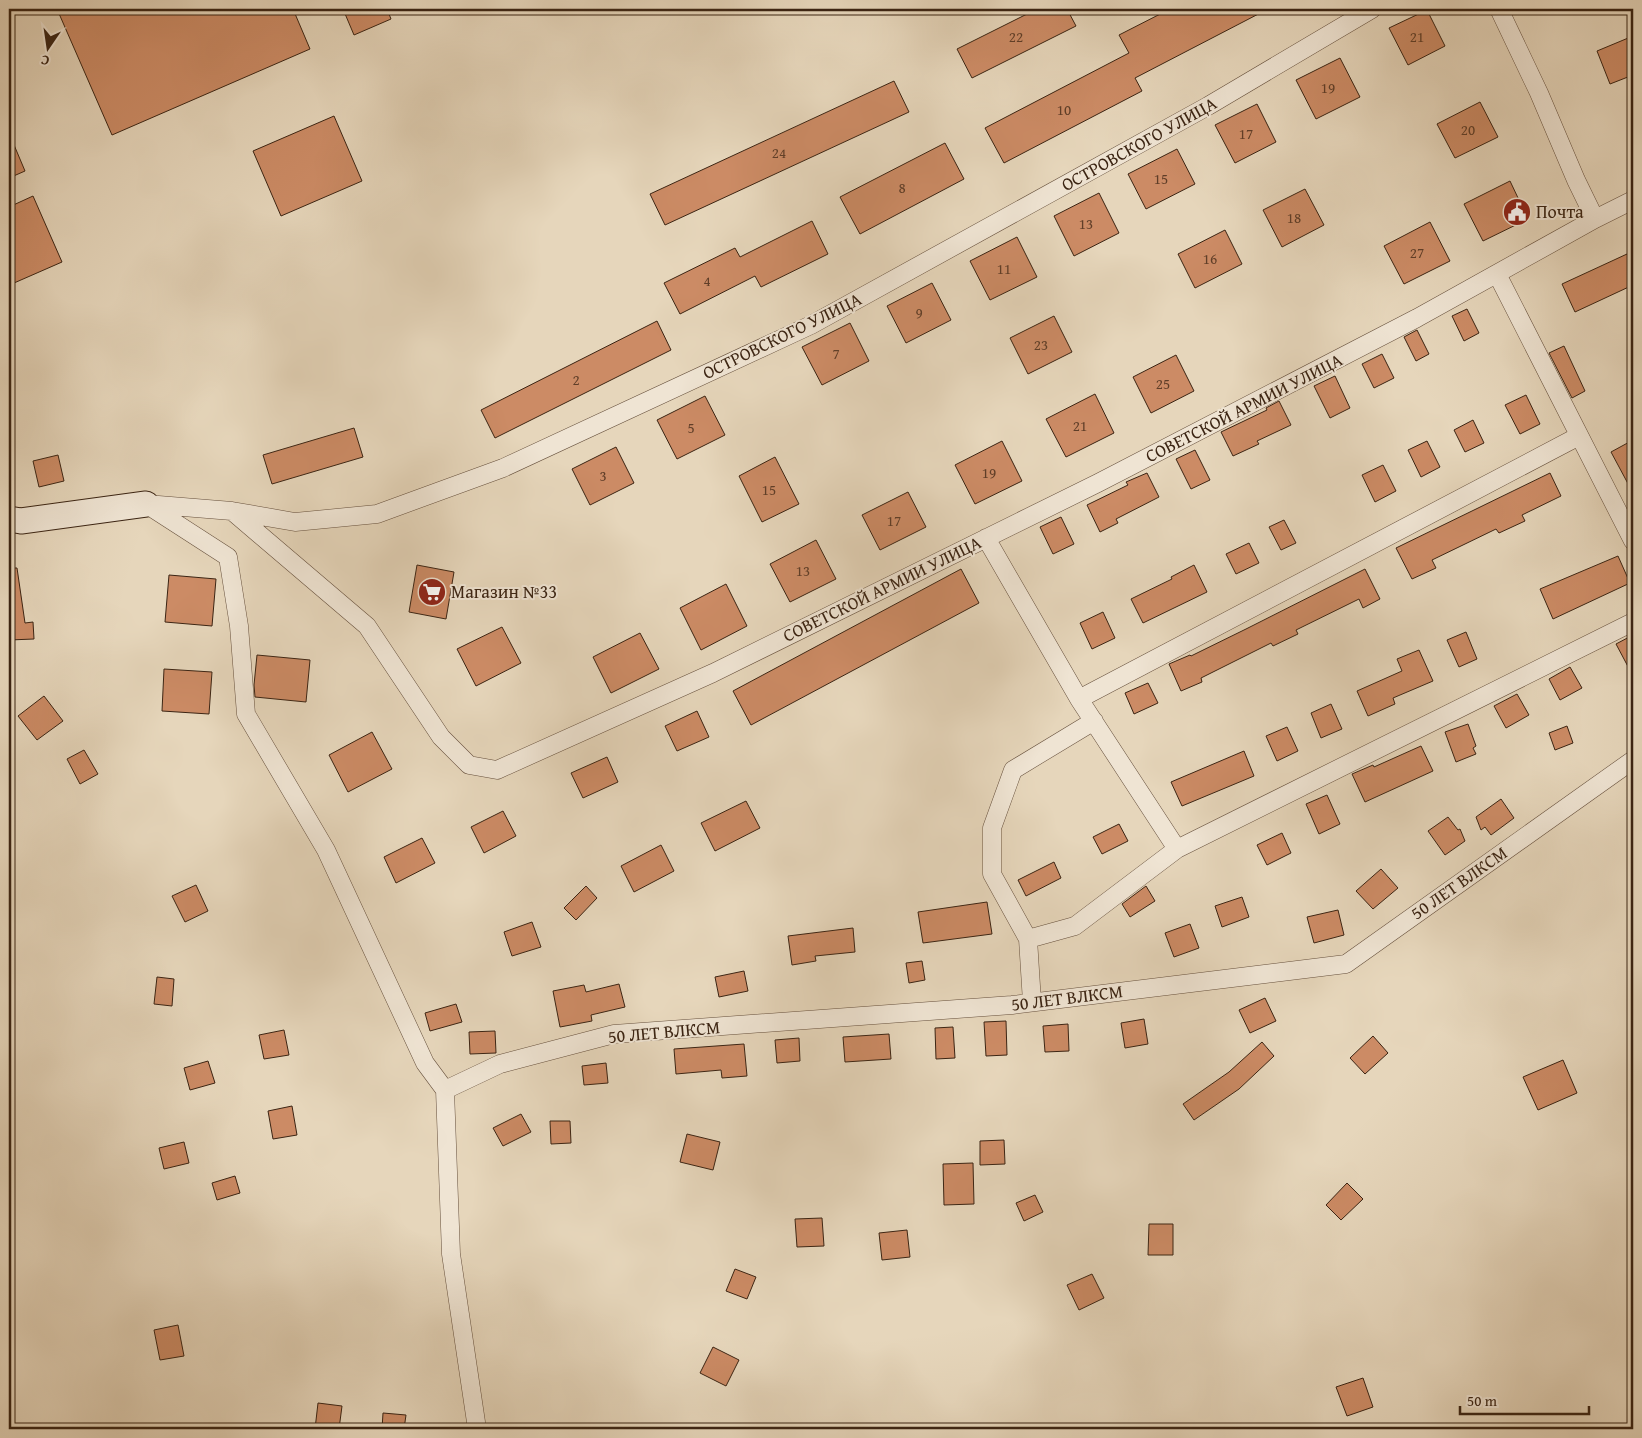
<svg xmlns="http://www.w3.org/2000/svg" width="1642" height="1438" font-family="'Gentium Book Plus',serif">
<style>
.building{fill:#cc8b65;stroke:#3b2413}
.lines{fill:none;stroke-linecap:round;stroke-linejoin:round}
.street-casing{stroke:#66503d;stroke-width:19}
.secondary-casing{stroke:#3b2413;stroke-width:27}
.street{stroke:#efe4d3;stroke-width:18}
.secondary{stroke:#efe4d3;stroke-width:25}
.labels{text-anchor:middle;stroke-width:4;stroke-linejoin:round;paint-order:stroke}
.number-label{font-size:15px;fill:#5f3e28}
.street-label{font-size:18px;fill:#3b2413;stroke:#efe4d3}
.poi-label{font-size:18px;fill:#3b2413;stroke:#efe4d3;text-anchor:start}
</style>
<rect width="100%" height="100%" fill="#e6d6bb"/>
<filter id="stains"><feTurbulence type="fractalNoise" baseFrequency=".004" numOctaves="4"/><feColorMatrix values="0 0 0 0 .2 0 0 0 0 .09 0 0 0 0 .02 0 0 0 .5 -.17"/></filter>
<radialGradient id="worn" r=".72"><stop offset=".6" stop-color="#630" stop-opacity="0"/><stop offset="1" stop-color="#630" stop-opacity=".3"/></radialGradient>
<path class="building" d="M57,9H293L310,49L112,135Z
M343,9H387L391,19L354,35Z
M1037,9H1067L1076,26L972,78L957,49Z
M1170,9H1268L1135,78L1142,91L1004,163L985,128L1129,53L1119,35Z
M1427,10L1445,46L1408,65L1389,28Z
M1633,36V75L1610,84L1597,51Z
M1340,58L1360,97L1316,119L1296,80Z
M894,81L909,112L665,225L650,194Z
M1480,102L1498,137L1455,158L1437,124Z
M1257,104L1276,142L1235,163L1215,125Z
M334,116L362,181L281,216L253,151Z
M9,133L25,171L9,178Z
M945,143L964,179L860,234L840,197Z
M1177,149L1195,184L1146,209L1128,174Z
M1510,181L1528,219L1483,241L1464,204Z
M1305,189L1324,225L1282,247L1263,210Z
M1099,193L1119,233L1074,256L1054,216Z
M33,196L62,262L14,283L9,272V207Z
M812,221L828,254L761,287L755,276L680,314L664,283L735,248L740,257Z
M1430,222L1450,261L1404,284L1384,246Z
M1225,230L1242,264L1195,288L1178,254Z
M1017,237L1037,277L990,300L970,261Z
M1627,254L1633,267V285L1575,312L1562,284Z
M932,283L951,320L906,343L887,306Z
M1467,309L1479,333L1464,341L1452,316Z
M1054,316L1072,352L1028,374L1010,338Z
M657,321L671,350L495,438L481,410Z
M850,323L869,361L822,385L802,347Z
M1417,330L1429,354L1416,361L1404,337Z
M1564,346L1585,391L1572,398L1549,353Z
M1382,354L1394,378L1374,388L1362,364Z
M1176,355L1194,391L1151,413L1133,377Z
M1335,376L1350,408L1330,418L1314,386Z
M1095,394L1114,433L1066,457L1046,419Z
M1526,395L1540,424L1520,434L1505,405Z
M705,396L725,435L677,459L657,420Z
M1279,401L1291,425L1257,441L1259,444L1233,456L1221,432L1267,410L1266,408Z
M1473,420L1484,443L1465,452L1454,430Z
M354,428L363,457L272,484L263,455Z
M1633,440V493L1611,452Z
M1002,441L1022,481L975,504L955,465Z
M1427,441L1440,467L1421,477L1408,450Z
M616,447L634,483L590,505L572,469Z
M1195,450L1210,480L1191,489L1176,459Z
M58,455L64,481L39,487L33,461Z
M775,457L799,504L762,522L739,476Z
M1383,465L1396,491L1375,502L1362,475Z
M1147,473L1159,497L1116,519L1118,523L1100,532L1087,505L1128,485L1126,482Z
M1550,473L1561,496L1522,515L1525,521L1499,533L1496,529L1432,560L1436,568L1412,579L1396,548Z
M908,492L926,527L880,550L862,515Z
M1061,517L1074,544L1053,554L1040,527Z
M1284,520L1296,543L1281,550L1269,527Z
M816,540L836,579L790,602L770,564Z
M1249,543L1259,563L1236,574L1226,554Z
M1618,556L1630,583L1553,619L1540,589Z
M417,565L454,572L446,619L409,612Z
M1194,565L1207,592L1143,623L1131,599L1172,579L1171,577Z
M9,568H17L25,623L33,622L34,639L9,640Z
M961,569L979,603L751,725L733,691Z
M1365,569L1380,599L1363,608L1359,599L1296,630L1298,634L1273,646L1271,643L1201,678L1202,682L1181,691L1169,664L1190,655L1191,656L1246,629Z
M169,575L216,579L212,626L165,622Z
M726,584L747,626L701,650L680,608Z
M1103,612L1115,638L1092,649L1080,623Z
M502,627L521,663L476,686L457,649Z
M1466,632L1477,659L1459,667L1447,640Z
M640,633L659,669L611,693L593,657Z
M1633,635V676L1616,644Z
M1419,650L1433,681L1393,698L1395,704L1368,716L1357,691L1402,671L1397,659Z
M257,655L310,660L306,702L255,697L254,685Z
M1570,667L1582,688L1560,700L1549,679Z
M164,669L212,672L209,714L162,711Z
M1148,683L1158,703L1134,714L1125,693Z
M1517,694L1529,715L1506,728L1494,706Z
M44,696L63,721L37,740L18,716Z
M1331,704L1342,729L1321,738L1311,713Z
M697,711L709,737L677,751L665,726Z
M1468,724L1476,746L1473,748L1476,754L1456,762L1445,732Z
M1567,726L1573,743L1555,750L1549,733Z
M1287,727L1298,751L1277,761L1266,736Z
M372,732L392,769L348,792L329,755Z
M1421,746L1433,771L1365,802L1352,774L1373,765L1374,767Z
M84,750L98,774L80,784L67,759Z
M1244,751L1254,776L1182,806L1171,782Z
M607,757L618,782L583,798L571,773Z
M1327,795L1340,824L1319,834L1306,804Z
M1501,799L1514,818L1491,835L1485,827L1481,830L1476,817Z
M746,801L760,828L715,851L701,823Z
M503,811L516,836L484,853L471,827Z
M1448,817L1458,830L1460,829L1465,841L1445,855L1428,831Z
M1119,824L1128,841L1102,854L1093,837Z
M1282,833L1291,853L1267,865L1257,845Z
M422,838L435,863L396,883L384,857Z
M661,845L674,871L634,892L621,866Z
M1054,862L1061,878L1026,896L1018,880Z
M1381,869L1398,888L1373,909L1356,891Z
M196,885L208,911L185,922L172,896Z
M586,886L597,898L576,920L564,908Z
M1146,886L1155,901L1130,917L1122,904Z
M1242,897L1249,917L1222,927L1215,906Z
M987,902L992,934L923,943L918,912Z
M1338,910L1344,935L1314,943L1307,917Z
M532,922L541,947L512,956L504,932Z
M1190,924L1199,948L1174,957L1165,933Z
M853,928L855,952L815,956L816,961L792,965L788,936Z
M922,961L925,980L909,983L906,963Z
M744,971L748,991L719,997L715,977Z
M157,977L174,979L172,1006L154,1004Z
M619,984L625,1007L591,1015L592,1021L560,1027L553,991L584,985L586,992Z
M1265,998L1276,1021L1250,1033L1239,1010Z
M456,1004L462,1022L430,1031L425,1013Z
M1144,1019L1148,1044L1125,1048L1121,1023Z
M1006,1021L1007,1055L986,1056L984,1022Z
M1068,1024L1069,1051L1045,1052L1043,1026Z
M953,1027L955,1058L936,1059L935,1028Z
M284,1030L289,1055L264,1059L259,1035Z
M495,1031L496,1053L470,1054L469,1032Z
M889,1034L891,1059L845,1062L843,1037Z
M1373,1036L1388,1053L1365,1074L1350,1058Z
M799,1038L800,1061L777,1063L775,1040Z
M1262,1042L1274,1056L1239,1089L1194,1120L1183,1104L1229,1072Z
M744,1044L747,1076L722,1078L721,1070L676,1074L674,1049Z
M1563,1060L1577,1093L1538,1110L1523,1077Z
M208,1061L215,1083L190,1090L184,1068Z
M606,1063L608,1083L584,1085L582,1066Z
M292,1106L297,1135L273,1139L268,1111Z
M521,1114L531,1132L503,1146L493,1128Z
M550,1121H570L571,1143L551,1144Z
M687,1134L720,1142L713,1170L680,1162Z
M1004,1140L1005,1164L980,1165V1141Z
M184,1142L189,1163L164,1169L159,1148Z
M973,1163L974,1204L944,1205L943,1164Z
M235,1176L240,1193L217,1200L212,1183Z
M1347,1183L1363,1199L1341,1220L1326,1205Z
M1035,1195L1043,1212L1024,1221L1016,1203Z
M822,1218L824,1246L797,1247L795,1219Z
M1149,1224H1173V1255H1148Z
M907,1230L910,1257L882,1260L879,1233Z
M735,1269L756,1277L747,1299L726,1291Z
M1092,1274L1104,1298L1079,1310L1067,1285Z
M178,1325L184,1356L160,1360L154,1330Z
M713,1347L739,1360L726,1386L700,1373Z
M1363,1378L1373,1407L1347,1416L1336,1387Z
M318,1403L342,1406L339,1429H315Z
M383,1413L406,1415L404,1429H382Z"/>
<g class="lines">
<defs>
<path id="street" d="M1499,9L1539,93L1576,180L1595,219
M1497,274L1633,541
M146,504L232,511L295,522L377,514L503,468L811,325L1208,106L1372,9
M149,506L228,557L239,626L246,714L326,850L425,1063L445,1090L451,1254L476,1422V1429
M232,511L367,626L441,737L469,765L497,770L713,673L1098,483L1417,318L1595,219L1633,200
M986,538L1079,699L1177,849
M1079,699L1579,436
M1028,939L1075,926L1177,849L1633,622
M1032,1002L1028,939L992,874V828L1013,770L1094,721
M445,1090L500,1064L614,1034L1012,1005L1346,964L1633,760"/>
<path id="secondary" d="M9,519L21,521L146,504"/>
</defs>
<use href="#street" class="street-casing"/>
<use href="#secondary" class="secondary-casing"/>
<use href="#street" class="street"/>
<use href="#secondary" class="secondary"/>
</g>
<defs>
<symbol id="civic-disc" viewBox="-11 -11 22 22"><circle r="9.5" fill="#8f2418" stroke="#efe4d3"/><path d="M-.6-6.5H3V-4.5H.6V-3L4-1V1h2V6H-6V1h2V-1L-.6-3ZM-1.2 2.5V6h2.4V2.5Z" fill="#fff"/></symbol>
<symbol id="supermarket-disc" viewBox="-11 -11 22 22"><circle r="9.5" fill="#8f2418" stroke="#efe4d3"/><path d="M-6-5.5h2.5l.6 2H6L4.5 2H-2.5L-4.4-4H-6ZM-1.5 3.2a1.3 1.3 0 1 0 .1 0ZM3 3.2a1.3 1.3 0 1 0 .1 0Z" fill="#fff"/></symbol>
</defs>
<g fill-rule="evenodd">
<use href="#civic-disc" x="1501" y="196" width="32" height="32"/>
<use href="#supermarket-disc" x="416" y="576" width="32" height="32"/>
</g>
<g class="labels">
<g class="number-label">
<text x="1016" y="42">22</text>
<text x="1417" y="42">21</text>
<text x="1328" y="93">19</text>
<text x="1064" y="115">10</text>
<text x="1468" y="135">20</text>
<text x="1246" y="139">17</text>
<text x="779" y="158">24</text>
<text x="1161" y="184">15</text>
<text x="902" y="193">8</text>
<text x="1294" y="223">18</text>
<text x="1086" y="229">13</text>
<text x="1417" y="258">27</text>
<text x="1210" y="264">16</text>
<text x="1004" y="274">11</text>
<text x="707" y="286">4</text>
<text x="919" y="318">9</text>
<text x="1041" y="350">23</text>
<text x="836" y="359">7</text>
<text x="576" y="385">2</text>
<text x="1163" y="389">25</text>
<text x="1080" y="431">21</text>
<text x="691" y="433">5</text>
<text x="989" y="478">19</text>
<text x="603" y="481">3</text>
<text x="769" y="495">15</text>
<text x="894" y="526">17</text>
<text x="803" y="576">13</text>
</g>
<g class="street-label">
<text transform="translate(1139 144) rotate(-29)" y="6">ОСТРОВСКОГО УЛИЦА</text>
<text transform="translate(782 336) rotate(-26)" y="6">ОСТРОВСКОГО УЛИЦА</text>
<text transform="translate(1244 408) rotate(-27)" y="6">СОВЕТСКОЙ АРМИИ УЛИЦА</text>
<text transform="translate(882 589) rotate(-26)" y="6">СОВЕТСКОЙ АРМИИ УЛИЦА</text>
<text transform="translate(1459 883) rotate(-35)" y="6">50 ЛЕТ ВЛКСМ</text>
<text transform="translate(1067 998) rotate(-7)" y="6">50 ЛЕТ ВЛКСМ</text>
<text transform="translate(664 1032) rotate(-5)" y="6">50 ЛЕТ ВЛКСМ</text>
</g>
<g class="poi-label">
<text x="1536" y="218">Почта</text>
<text x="451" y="598">Магазин №33</text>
</g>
</g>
<rect width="1642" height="1438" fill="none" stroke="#e6d6bb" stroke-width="30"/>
<rect x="10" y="10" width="1622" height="1418" fill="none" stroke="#3b2413" stroke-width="2.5"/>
<rect x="15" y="15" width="1612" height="1408" fill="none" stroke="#3b2413"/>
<g transform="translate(48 48) rotate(193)" stroke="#efe4d3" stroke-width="4" paint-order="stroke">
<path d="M0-4L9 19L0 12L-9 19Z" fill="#3b2413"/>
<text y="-8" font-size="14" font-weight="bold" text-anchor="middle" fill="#3b2413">С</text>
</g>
<path d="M1460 1406v8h129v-8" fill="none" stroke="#3b2413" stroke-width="2.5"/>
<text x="1467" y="1406" font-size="15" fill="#3b2413" stroke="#efe4d3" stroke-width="4" paint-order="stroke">50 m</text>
<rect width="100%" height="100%" filter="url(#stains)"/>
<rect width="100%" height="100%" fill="url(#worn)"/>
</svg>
